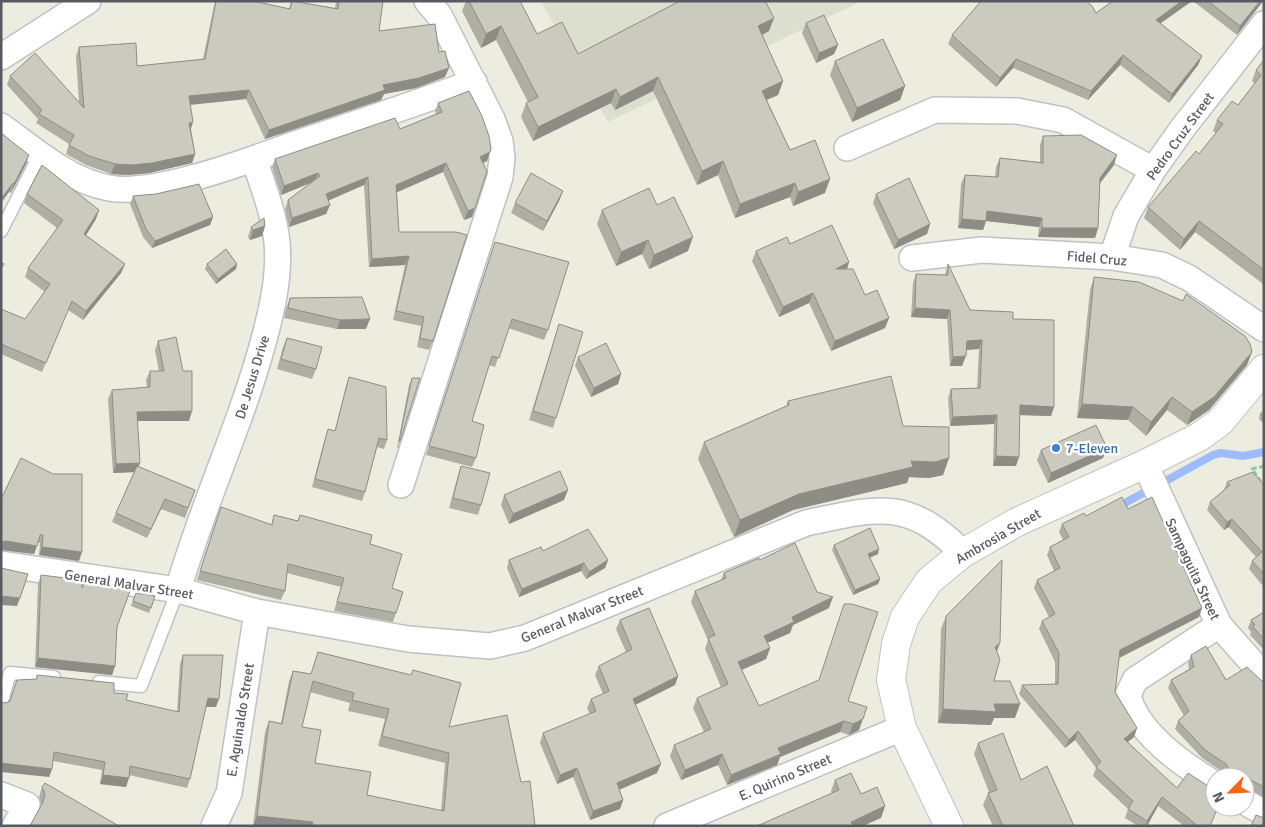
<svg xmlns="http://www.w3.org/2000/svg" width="1265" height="827" font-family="Signika,sans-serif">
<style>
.education{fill:#dcdece}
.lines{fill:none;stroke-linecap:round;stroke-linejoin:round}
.stream{stroke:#9dbcff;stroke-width:8}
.service-casing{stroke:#bec0c8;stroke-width:15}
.minor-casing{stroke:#bec0c8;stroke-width:28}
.tertiary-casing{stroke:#bec0c8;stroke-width:30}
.path{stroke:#91c9af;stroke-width:3;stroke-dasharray:5 2.5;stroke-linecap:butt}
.service{stroke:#fff;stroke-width:12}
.minor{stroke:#fff;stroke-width:25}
.tertiary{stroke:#fff;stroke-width:28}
.wall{fill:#aeaea3;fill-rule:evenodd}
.shaded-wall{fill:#8d8d85}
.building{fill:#cacabe;stroke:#8d8d85;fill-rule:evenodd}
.shop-dot{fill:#3f7fe0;stroke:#fff;stroke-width:2}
.labels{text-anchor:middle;stroke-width:5;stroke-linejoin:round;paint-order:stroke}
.street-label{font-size:14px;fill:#585a62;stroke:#fff}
.shop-label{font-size:14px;fill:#366cbe;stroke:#fff;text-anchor:start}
</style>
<rect width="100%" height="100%" fill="#ededdf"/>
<path class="education" d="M541,1H862L608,122Z"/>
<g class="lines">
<path class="stream" d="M1162,483L1213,455L1221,453L1243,456L1264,452
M1125,503L1145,492"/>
<defs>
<path id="service" d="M1,231L40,154
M99,682L141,686L178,590
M1,704L10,673L54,677"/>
<path id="minor" d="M1,57L88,1
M1,126C33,149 69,181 109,188C154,197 250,160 295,144C355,124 415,104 474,82
M847,148L935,110L1017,111L1063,120L1153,170
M1112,257L1126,216L1153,170L1182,129L1264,24
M912,258L982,250L1112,257L1162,265L1189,278L1264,329
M1145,464L1219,625L1264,676
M401,485L500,177L502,158L500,141L492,119L439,15L427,1
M1,564L178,590L257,612L408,639L490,646L525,638L806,523C877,508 907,497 963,553
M178,590C202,506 240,427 263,343C272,310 280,276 277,242C274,214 263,186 254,159
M1215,784C1183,765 1136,732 1128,695L1135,680L1219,625
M1,795L27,805L15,826
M1245,802L1264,813
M214,826L229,793L257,612
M667,826L902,728"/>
<path id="tertiary" d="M949,826L902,728L891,680L896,644L905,617L929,581L963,553L1017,522L1145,464L1199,437L1220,422L1264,369"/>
</defs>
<use href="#service" class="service-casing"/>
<use href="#minor" class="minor-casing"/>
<use href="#tertiary" class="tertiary-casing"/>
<path class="path" d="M1264,466L1252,469L1264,486"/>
<use href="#service" class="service"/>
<use href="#minor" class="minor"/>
<use href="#tertiary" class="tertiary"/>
</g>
<path class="wall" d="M215,1H253L289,9L291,1L335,8L336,1H383L379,31L439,52L445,77L416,88L384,94L381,100L265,139L246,99L191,105V129L195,154L192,163L149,173L128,175L111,174L86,165L66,154L69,144L36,123L38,119L7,85L10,76L79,103L76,56L79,47L137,66L203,59Z
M466,1H520L537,34L578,54L769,31L762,35L783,81L778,95L767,100L790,150L825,193L793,206L790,197L735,218L718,175L697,185L653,91L615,110L611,103L533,141L521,117L526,103L528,102L496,40L481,48L462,11Z
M1113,1H1192L1160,24L1202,56L1198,65L1169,103L1120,65L1088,100L1013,68L996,87L948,44L952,35L1096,13Z
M1193,1H1263L1237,35Z
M806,23L838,45L834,54L816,63L802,33Z
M1264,60V283L1263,284L1195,232L1180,250L1144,218L1148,207L1199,154L1216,133L1213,131L1217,120L1238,105L1255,84L1252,81L1256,70Z
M835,61L905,86L900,100L852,122L830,75Z
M438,103L490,152L487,161L483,163L475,208L472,217L464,220L443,172L397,192L399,232H456L433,341L429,350L417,347L421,326L393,320L405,265L369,267L364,185L328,201L330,205L326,214L289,227L285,209L288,200L311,183L281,195L272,167L275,159L400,129L436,114L435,111Z
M1,133L26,164L11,193L9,192Z
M1043,136L1114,165L1100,183L1098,228L1095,238L1038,237L1039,227L986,221L983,230L958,228L961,184L965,175L995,177L996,167L1000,158L1040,162V145Z
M563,191L559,201L543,231L511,213L515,203Z
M27,194L96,219L86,235L125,264L121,273L83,320L68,310L42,372L1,354V309L25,319L45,292L25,277L28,268L57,228L24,203Z
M876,194L930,224L927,234L894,249L873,203Z
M133,196L213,217L210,225L152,248L143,237L130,204Z
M657,205L688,251L649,269L642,254L616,266L597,224L602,210Z
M265,226L262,236L250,240L248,237L251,227Z
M495,242L548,330L544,340L508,328L495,367L489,365L472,421L476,458L472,467L426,455Z
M790,244L849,262L847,269L865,295L889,318L885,328L831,351L809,303L779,317L752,261L756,251Z
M207,264H237L236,269L216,284L205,269Z
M948,264L970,310L1013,319L1054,407L1051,416L1020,415L1016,466H993L994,424L950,426L948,398L951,389L977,388L979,349L966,350L962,366H950L947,319L911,317L913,283L916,274L945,275Z
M1094,277L1247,365L1209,410L1187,425L1167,410L1146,436L1128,420L1077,418L1090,290Z
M290,298L366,329H337L284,318L286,308Z
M559,324L556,418L553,428L529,420Z
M287,338L316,369L312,379L277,369L283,347Z
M158,341L189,421H137L139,467L195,490L185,518L161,509L147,538L112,522L134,472L113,473L108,399L112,390L147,388L146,380L150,371H159L155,350Z
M578,357L621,374L618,384L591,397L575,366Z
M349,377L387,440L384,449L377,447L365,492L362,501L312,487L325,438L328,429L335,431L346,386Z
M412,378L400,441L398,448H397L409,385Z
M788,401L903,426L949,458L943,475L929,478L909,477L907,483L793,510L734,537L698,459L704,442L786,406Z
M1264,411V424L1259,419L1260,414Z
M1041,450L1103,458L1048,483L1037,460Z
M461,466L481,505L478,515L449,508L458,475Z
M1227,482L1263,484L1264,483V584L1262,585L1249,569L1252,561L1256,557L1229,527L1224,530L1207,510L1210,502L1224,490Z
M504,495L564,500L509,524L501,505Z
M1,499L79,561L39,555L40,543H37L34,554L3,550Z
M1128,509L1202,608L1199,617L1119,658L1115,692L1137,728L1134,737L1128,742L1210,826H1184L1158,806L1147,826H1138L1125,818L1128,809L1093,776L1096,768L1075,740L1065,748L1019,694L1022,685L1055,684V662L1039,629L1042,621L1049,617L1034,588L1037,580L1054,571L1047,555L1050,547L1063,540L1059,532L1062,524L1086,516Z
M274,515L298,521L300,515L370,544L392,588L403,592L393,622L334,611L341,587L287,573L285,591L281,600L197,580L218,516L271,525Z
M834,545L878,554L870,558L880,579L878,584L853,595L832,550Z
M543,551L608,560L605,568L586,579L581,571L519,597L507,568L509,560Z
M760,560L817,592L829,608L793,625L790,633L767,643L770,648L766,659L742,670L759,706L848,701L859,730L849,735L840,732L780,757L777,765L727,785L718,765L681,780L670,756L674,745L704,732L693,708L697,698L721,687L705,649L708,640L691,602L695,591L721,580L724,573Z
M41,575L82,588L117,627L115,666L112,675L35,667L38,584Z
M136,593L155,596L149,613L131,606Z
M1264,612V650L1250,635L1251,632L1248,628L1251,620Z
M946,616L997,652L994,681L1015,718H994L991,725L938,723L941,629Z
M620,620L678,676L675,685L635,705L657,773L619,790L623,800L620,809L590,820L573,777L557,784L540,743L543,733L590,714L587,708L591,699L603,694L595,675L599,666L626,652L616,629Z
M318,652L411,675L413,670L449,727L521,782L535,826H253L265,732L269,721L281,723L289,681L293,671L311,674ZM310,692L350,703L348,711L385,719L378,746L445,763L441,811L367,795L315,763L302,727Z
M183,655L216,707H206L190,779L187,788L129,775L126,787L100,784L102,770L53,761L52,769L49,777L6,703L10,701L36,679L37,675L114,693L126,700L177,712L180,664Z
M1191,655L1226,680L1264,681V797L1245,787V777H1226L1223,772L1202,758L1175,729L1178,721L1184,716L1168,688L1171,680L1189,669L1188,663Z
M978,743L1021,780L1074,826H993L983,805L988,793L989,792L974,754Z
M835,780L885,806L881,818L832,794L831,791Z
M42,787L119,826L31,824L41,807V804L39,797Z"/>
<path class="shaded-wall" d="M1182,1H1192L1152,29L1156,20Z
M1260,1H1263L1237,35L1240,26Z
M774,18L769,31L753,40L758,26Z
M501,26L496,40L481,48L486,34Z
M838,45L834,54L816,63L819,53Z
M1123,55L1120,65L1088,100L1091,91Z
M1202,56L1198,65L1169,103L1172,94Z
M1016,59L1013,68L996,87L1000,78Z
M449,68L445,77L416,88L384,94L381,100L265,139L269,130L383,85Z
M658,77L653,91L615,110L620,97Z
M783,81L778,95L757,104L762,91Z
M905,86L900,100L852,122L857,108Z
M616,89L611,103L533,141L538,127Z
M249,90L246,99L186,105L189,96Z
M193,122L190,132L189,123Z
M490,152L487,161L477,165L480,157Z
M195,154L192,163L149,173L128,175L111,174L115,164Z
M29,155L26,164L11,193L14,184Z
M1117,155L1114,165L1097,187L1100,178Z
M723,161L718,175L697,185L702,171Z
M446,163L443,172L393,194L396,185Z
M318,173L315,181L281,195L284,186Z
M368,177L364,185L322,203L326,194Z
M830,179L825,193L793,206L798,192Z
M13,183L9,192L1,203V199Z
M795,183L790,197L735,218L740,204Z
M563,191L559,201L543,231L547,221Z
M330,205L326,214L289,227L292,218Z
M475,208L472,217L464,220L468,211Z
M99,210L96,219L81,243L84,234Z
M987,211L1042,218L1039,227L986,221L983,230L958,228L962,219Z
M213,217L210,225L152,248L155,241Z
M1199,221L1195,232L1180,250L1184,239Z
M930,224L927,234L894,249L898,240Z
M265,226L262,236L250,240L253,230Z
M1042,228H1098L1095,238L1038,237Z
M693,237L688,251L649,269L654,255Z
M648,240L642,254L616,266L621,252Z
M409,256L405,265L369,267L372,259Z
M849,262L846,272L836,269Z
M125,264L121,273L83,320L86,311Z
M237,264L236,269L216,284L218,279Z
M813,293L809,303L779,317L783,307Z
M915,308L950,310L947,319L911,317Z
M889,318L885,328L831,351L835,341Z
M370,319L366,329H337L340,320Z
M982,340L979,349L963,350L967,341Z
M1252,352L1247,365L1209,410L1187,425L1192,412Z
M966,356L962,366H950L953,357Z
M621,374L618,384L591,397L594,388Z
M1172,397L1167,410L1146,436L1151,422Z
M1082,404L1133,407L1128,420L1077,418Z
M1020,405L1054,407L1051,416L1017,415Z
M192,411L189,421H133L137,412Z
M997,415L994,424L950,426L953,417Z
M1107,448L1103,458L1048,483L1051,473Z
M996,456L1019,457L1016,466H993Z
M949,458L943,475L929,478L909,477L907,483L793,510L734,537L740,520L799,494L911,461Z
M140,463L137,472L113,473L116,464Z
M568,490L564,500L509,524L513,514Z
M165,499L161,509L147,538L151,529Z
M1232,519L1229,527L1224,530L1227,522Z
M6,541L37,546L34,554L1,550V542Z
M42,547L82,552L79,561L39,555Z
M879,549L878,554L866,559L868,554Z
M608,560L605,568L586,579L589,572Z
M584,563L581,571L519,597L522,589Z
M880,579L878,584L853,595L855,590Z
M1,596L20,598L17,606L1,605Z
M833,597L829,608L793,625L790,633L760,646L764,636L792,617Z
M1202,608L1199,617L1117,659L1120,650Z
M1000,643L995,657V647Z
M770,648L766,659L734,673L738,662Z
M38,658L115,666L112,675L35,667Z
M678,676L675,685L629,708L633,699Z
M208,698L219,699L216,707H205Z
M994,704H1020L1015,718H994L991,725L938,723L943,709Z
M863,719L859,730L849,735L853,724Z
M844,721L840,732L780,757L777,765L727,785L731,775L778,748Z
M1137,728L1134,737L1121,747L1124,739Z
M1078,731L1075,740L1065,748L1069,740Z
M722,754L718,765L681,780L685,770Z
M1,763L52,769L49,777L1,772Z
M661,764L657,773L614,792L617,783Z
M577,768L573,777L557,784L560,775Z
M103,775L129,778L126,787L100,784Z
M1162,797L1158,806L1147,826H1146L1147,821Z
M623,800L620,809L590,820L593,811Z
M885,806L881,818L863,826H850L851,822Z
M257,816L313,822L311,826H253Z"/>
<path class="building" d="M216,1H253L290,9L292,1L338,9L339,1H383L379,31L435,24L439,52L445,51L449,68L419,78L383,85L385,90L269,130L249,90L189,96L193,122L189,123L195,154L152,163L131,165L115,164L89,156L69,145L74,135L39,114L42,110L10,76L35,53L84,108L79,47L136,43L137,66L205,59Z
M469,1H520L537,34L562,22L578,54L680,1H765L774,18L758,26L783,81L762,91L790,150L815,140L830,179L798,192L795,183L740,204L723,161L702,171L658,77L620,97L616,89L538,127L526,103L538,97L501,26L486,34Z
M981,1H1086L1092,6L1096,13L1113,1H1182L1156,20L1202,56L1172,94L1123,55L1091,91L1016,59L1000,78L952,35Z
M1208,1H1260L1240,26Z
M824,15L838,45L819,53L806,23Z
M883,39L905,86L857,108L835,61Z
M1264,60V270L1199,221L1184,239L1148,207L1196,151L1199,154L1223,124L1217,120L1232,101L1238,105L1261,75L1256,70Z
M469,91L482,116L489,136L491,149L490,152L480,157L487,171L475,208L468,211L446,163L396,185L399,232H456L467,235L433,341L420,338L424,317L396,311L409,256L372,259L368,177L326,194L330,205L292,218L288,200L320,176L318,173L284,186L275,159L395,118L400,129L442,112L438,103Z
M1,133L29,155L14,184L13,183L1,199Z
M1081,135L1117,155L1100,178L1098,228H1042V218L987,211L986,221L962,219L965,175L998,177L1000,158L1043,163V136Z
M42,165L99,210L84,234L125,264L86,311L72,301L46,363L1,344V309L25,319L50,284L28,268L63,220L27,194Z
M531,173L563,191L547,221L515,203Z
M909,178L930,224L898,240L876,194Z
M199,184L213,217L155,241L146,229L133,196L156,194Z
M649,188L657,205L674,197L693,237L654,255L648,240L621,252L602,210Z
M264,218L265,226L253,230L251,227Z
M832,225L849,262L836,269H853L865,295L877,290L889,318L835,341L813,293L783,307L756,251L787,237L790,244Z
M495,242L569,262L548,330L512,319L499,358L492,356L472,421L484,425L476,458L429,446Z
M226,249L237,264L218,279L207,264Z
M1,263L4,264L1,269Z
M948,264L970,310L1013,312V319L1054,320V407L1020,405L1019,457L996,456L997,415L953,417L951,389L980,388L982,340L967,341L966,356L953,357L950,310L915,308L916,274L948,275Z
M1094,277L1139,282L1183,301L1186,294L1245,336L1250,344L1252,352L1214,397L1192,412L1172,397L1151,422L1133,407L1082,404Z
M362,297L370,319L340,320L288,308L290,298Z
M559,324L583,332L556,418L533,411Z
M176,337L183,371H192V411L137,412L140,463L116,464L112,390L150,387V371H164L158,341Z
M287,338L322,347L316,369L281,359Z
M606,343L621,374L594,388L578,357Z
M891,376L903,426L949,427V458L935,462L911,461L913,467L799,494L740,520L704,442L789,405L788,401Z
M349,377L386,387L387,440L379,438L365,492L315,479L328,429L335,431Z
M412,378H420L400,441H399Z
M1264,411V417L1260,414Z
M1096,425L1107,448L1051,473L1041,450Z
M21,458L53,474H82V552L42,547L43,535H40L37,546L6,541L1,542V499Z
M137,466L195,490L188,508L165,499L151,529L116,513Z
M461,466L490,473L481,505L453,498Z
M560,471L568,490L513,514L504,495Z
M1253,472L1263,484L1264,483V574L1252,561L1262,552L1232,519L1227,522L1210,502L1230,485L1227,482Z
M1122,497L1128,509L1152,497L1202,608L1120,650L1115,692L1137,728L1124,739L1177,788L1188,773L1211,788L1215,789V807H1218L1210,826H1198L1162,797L1147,821L1128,809L1133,801L1096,767L1101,762L1078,731L1069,740L1022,685L1058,684L1059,653L1042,621L1055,614L1037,580L1060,568L1050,547L1069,537L1062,524L1084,513L1086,516Z
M221,507L272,525L274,515L298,521L300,515L372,535L370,544L402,554L392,588L403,592L396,613L337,602L344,578L288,564L285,591L200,571Z
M870,528L879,549L868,554L880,579L855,590L834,545Z
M588,529L608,560L589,572L584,563L522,589L509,560L541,547L543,551Z
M795,543L817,592L833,597L792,617L794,622L764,636L770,648L738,662L759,706L819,680L844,604H852L878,612L848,701L867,707L863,719L853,724L844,721L778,748L781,754L731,775L722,754L685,770L674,745L711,729L697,698L728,684L708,638L715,635L695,591L726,578L724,573L759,558L760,560Z
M1002,560L1000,643L995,647L1000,659L994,681H1010L1020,704H994L996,712L943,709L946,616Z
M1,568L28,574L20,598L1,596Z
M41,575L82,580V588L85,581L131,588L117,627L115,666L38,658Z
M136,593L155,596L151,608L133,601Z
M649,608L678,676L633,699L661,764L617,783L623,800L593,811L577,768L560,775L543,733L596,711L591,699L609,691L599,666L632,649L620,620Z
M1264,612V639L1253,627L1255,625L1251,620Z
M1206,646L1226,680L1247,667L1262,681H1264V787L1233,771L1232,774L1226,764L1205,750L1178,721L1189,711L1171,680L1194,667L1191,655Z
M318,652L411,675L413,670L461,683L449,727L507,715L521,782L530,781L535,826H312L313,822L257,816L269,721L282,724L293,671L311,674ZM313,681L354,693L352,700L389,709L382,736L449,753L444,811L367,795L371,772L315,763L321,730L302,727Z
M183,655H223L219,699L208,698L190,779L130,766L129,778L103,775L105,762L54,752L52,769L1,763V702L6,703L10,701L17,680L37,679V675L114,683V693L128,694L126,700L179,712Z
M1003,733L1021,780L1047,766L1074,826H1003L988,793L997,790L978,743Z
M851,773L861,794L877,787L885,806L851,822L853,826H757L839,790L835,780Z
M45,783L119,826H29L31,824L43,802L45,794L42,787Z
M1256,815L1264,818V826H1251Z"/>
<circle class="shop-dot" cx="1056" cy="448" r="5"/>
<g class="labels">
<g class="street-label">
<text transform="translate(1180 136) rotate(-54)" y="5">Pedro Cruz Street</text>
<text transform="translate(1097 258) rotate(5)" y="5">Fidel Cruz</text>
<text transform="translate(252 377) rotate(-73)" y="5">De Jesus Drive</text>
<text transform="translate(998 536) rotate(-30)" y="5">Ambrosia Street</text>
<text transform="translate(1193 569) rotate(65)" y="5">Sampaguita Street</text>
<text transform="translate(129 584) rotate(9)" y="5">General Malvar Street</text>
<text transform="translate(582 614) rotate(-22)" y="5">General Malvar Street</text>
<text transform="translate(240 720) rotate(-81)" y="5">E. Aguinaldo Street</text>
<text transform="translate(785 777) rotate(-23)" y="5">E. Quirino Street</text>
</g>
<g class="shop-label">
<text x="1066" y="453">7-Eleven</text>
</g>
</g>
<rect width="1265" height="827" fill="none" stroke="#585a62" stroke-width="5"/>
<g transform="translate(1230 792) rotate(246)"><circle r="24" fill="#ffffff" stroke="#bcbdc0"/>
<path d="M0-4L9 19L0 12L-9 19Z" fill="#fa6418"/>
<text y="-8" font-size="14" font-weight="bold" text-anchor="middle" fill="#585a62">N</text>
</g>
</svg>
